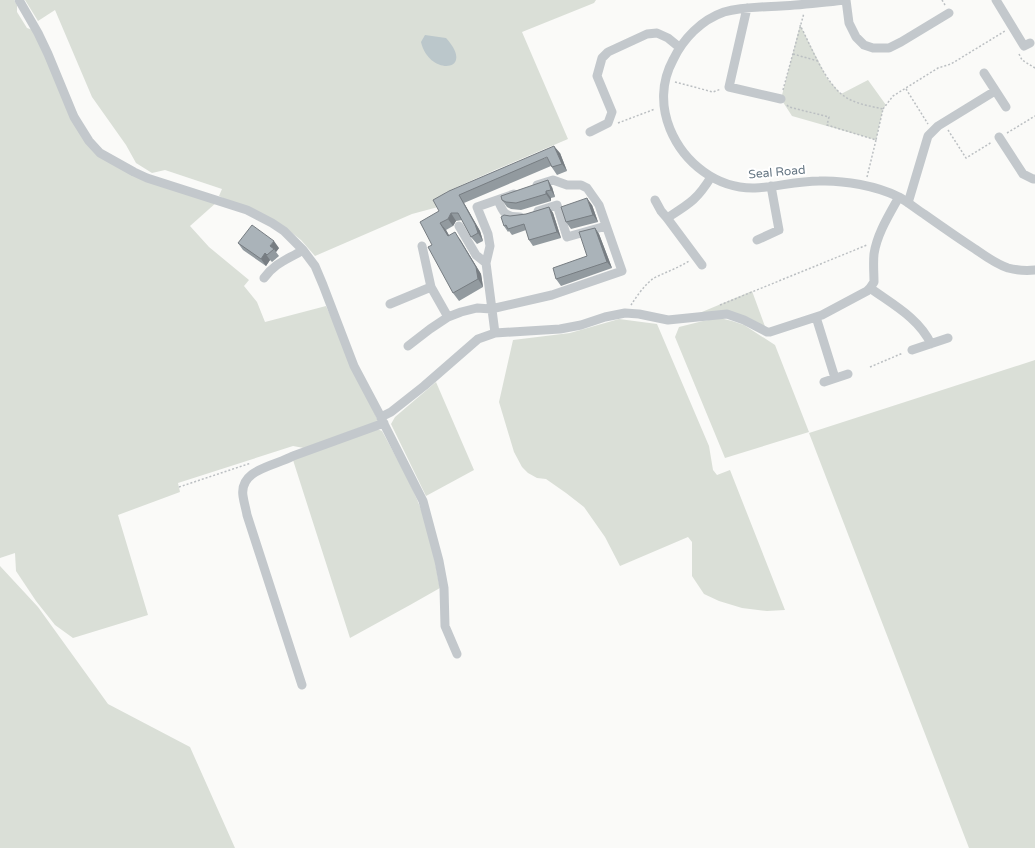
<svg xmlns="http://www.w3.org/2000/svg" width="1035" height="848" font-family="'Varela Round',sans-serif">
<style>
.green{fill:#dadfd7}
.water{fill:#bbc7cb}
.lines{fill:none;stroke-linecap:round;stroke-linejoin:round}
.path{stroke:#bbbfc2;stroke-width:1.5;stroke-dasharray:2 2;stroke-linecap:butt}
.minor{stroke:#c3c8cc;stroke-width:9}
.wall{fill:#929a9f}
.shaded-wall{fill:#777d82}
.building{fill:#aab3b9;stroke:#777d82}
.labels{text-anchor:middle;stroke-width:4;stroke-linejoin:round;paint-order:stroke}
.street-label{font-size:12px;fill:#657683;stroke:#fff}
</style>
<rect width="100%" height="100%" fill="#fafaf8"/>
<path class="green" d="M0,0H14L17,5V12L27,28L33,30L99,155L217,202L190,226L209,247L249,280L244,286L257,302L265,322L326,306L378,421L304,448L293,446L178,483L180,492L118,515L148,615L73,638L55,625L36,601L16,571L15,553L0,558Z
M25,0H596L594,3L522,32L568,139L495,170L446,192L438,207L412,214L315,256L301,240L282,225L235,204L219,196L222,189L165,170L152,173L136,163L126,145L92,97L55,10L38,21Z
M800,25L827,78L841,94L868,80L886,105L883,109L876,140L792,116L781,99Z
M752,291L767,332L734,316L690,317Z
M720,318L732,321L744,325L775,345L809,432L725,458L675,337L679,327L703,321Z
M619,319L657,324L709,446L713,470L717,475L730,470L785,610L767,611L742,608L719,601L704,594L692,576V542L688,537L620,566L605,537L584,507L566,493L546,479L537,478L528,473L522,467L514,452L499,402L513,340L570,333Z
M1035,360V848H969L809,433Z
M436,382L474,470L426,496L391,424L395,417Z
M377,429L382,431C400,464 419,497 429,533C434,551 436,570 440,588L410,605L350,638L293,460Z
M0,566L38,607L108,704L190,747L235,848H0Z"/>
<path class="water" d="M425,35L446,38C477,72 429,77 421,42Z"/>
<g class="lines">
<path class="path" d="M942,0L945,5
M793,54L818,61
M1019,54L1022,60L1035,68
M675,82L713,92L721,89
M906,89L928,124
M783,90L804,13
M787,105L789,107L829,117L827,125L876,140L883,109C870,106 855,104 844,96C825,83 811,46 800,25
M883,109L893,96L938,68L951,64L1005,31
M618,123L655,109
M948,130L966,158L992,142
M1007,133L1035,116
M867,177L876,140
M631,305C637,296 645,284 654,278C666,272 678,268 689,261
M720,305L867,245
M870,367L903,353
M179,487L251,463"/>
<path class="minor" d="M19,0L38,33L48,54L74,117L89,141L100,153L134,172L147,178L247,210L272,223L284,231L303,250L315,266L323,285L354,366L381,417L391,412L424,386L478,339L495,333L560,329L581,325L605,317L625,313L639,314L668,320L727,314L744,320L767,332H770L822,315L867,291L870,288L874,282C874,273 873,263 874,254C877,234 889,215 899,197
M846,0C825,2 803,5 781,6C762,7 742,7 724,12C701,20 683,39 673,60C661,82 661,107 670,129C684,163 717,189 755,188C776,187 797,181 819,181C844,180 877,186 899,197C908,202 916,209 924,214C941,226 958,238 975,249C985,256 996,264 1008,268C1016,270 1027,271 1035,270
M846,0L849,23L856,37L864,45L873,48H889L901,42L949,13
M996,0L1024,46L1030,43
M747,8L729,87L781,99
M984,73L1006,107
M590,132L608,123L612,112L597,76L602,58L608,52L647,34L657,33L668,38L679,47
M999,137L1023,174L1033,179H1035
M498,200C503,213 505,217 520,217
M655,200L661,211L667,218
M908,203L928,136L938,126L995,91
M538,211L557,205L567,237L606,226
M459,226L476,255L486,263
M757,240L779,230L771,186
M422,246L431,287L448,317
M702,265L667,218C689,204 697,200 711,177
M264,278C276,262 287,260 303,250
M870,288C892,304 919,318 931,344
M390,304L431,287
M816,317L835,378
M495,333L486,263L490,246L488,234L477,207L514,194
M408,346L430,329L448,317L461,312L477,308L491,309L552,295L622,271L599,205L587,188L581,185H567L553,180L537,185
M912,350L948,338
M824,382L848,374
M381,418L423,501L439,561L444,588L445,626L457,654
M302,685L247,515C246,509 244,503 243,496C239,469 275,466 293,456L384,423"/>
</g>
<path class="wall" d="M560,153L567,171L557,175L551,166L464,203L480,231L483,241L477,244L471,237L462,220L456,221L453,226L446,230L449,235L460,239L481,274L483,287L459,301L453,293L432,245L439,211L449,191Z
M552,187L555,197L551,198V201L521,210L511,209L507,207L502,200Z
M592,205L598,222L571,229L566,222Z
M549,207L553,213L561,238L533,246L529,240L526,230L512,235L509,231L508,232L504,226L510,216L526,214Z
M595,228L599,234L612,268L561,286L556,279L587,256Z
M238,243L279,248L276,252L279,256L272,262L270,260L266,266L243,250Z"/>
<path class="shaded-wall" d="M554,146L560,153L567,171L562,164Z
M548,180L552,187L555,197L551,190Z
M546,191L551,198V201L546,194Z
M459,195L464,203L480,231L483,241L478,233Z
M587,198L592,205L598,222L593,215Z
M549,207L553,213L561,238L557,232Z
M451,213L456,221L453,226L448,219Z
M440,223L446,230L453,243L448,236Z
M595,228L599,234L612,268L607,262Z
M455,232L481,274L483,287L478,279Z
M274,241L279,248L276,252L274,249L270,246Z
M265,253L270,260L266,266L261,259Z"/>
<path class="building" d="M554,146L562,164L552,167L547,157L459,195L475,224L478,233L471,237L458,213H451L448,219L440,223L448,236L455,232L476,267L478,279L453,293L428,247L432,245L420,222L439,211L433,200L449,191Z
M548,180L551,190L546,191V194L516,203L506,202L502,200L501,196Z
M587,198L593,215L566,222L561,207Z
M549,207L557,232L529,240L524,224L508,229L506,225L504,226L501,217L504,215L510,216L526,214Z
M252,225L274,241L270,246L274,249L267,255L265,253L261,259L238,243Z
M595,228L607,262L556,279L553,268L587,256L579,232Z"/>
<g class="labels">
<g class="street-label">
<text transform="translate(777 172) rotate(-5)" y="4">Seal Road</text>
</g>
</g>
</svg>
